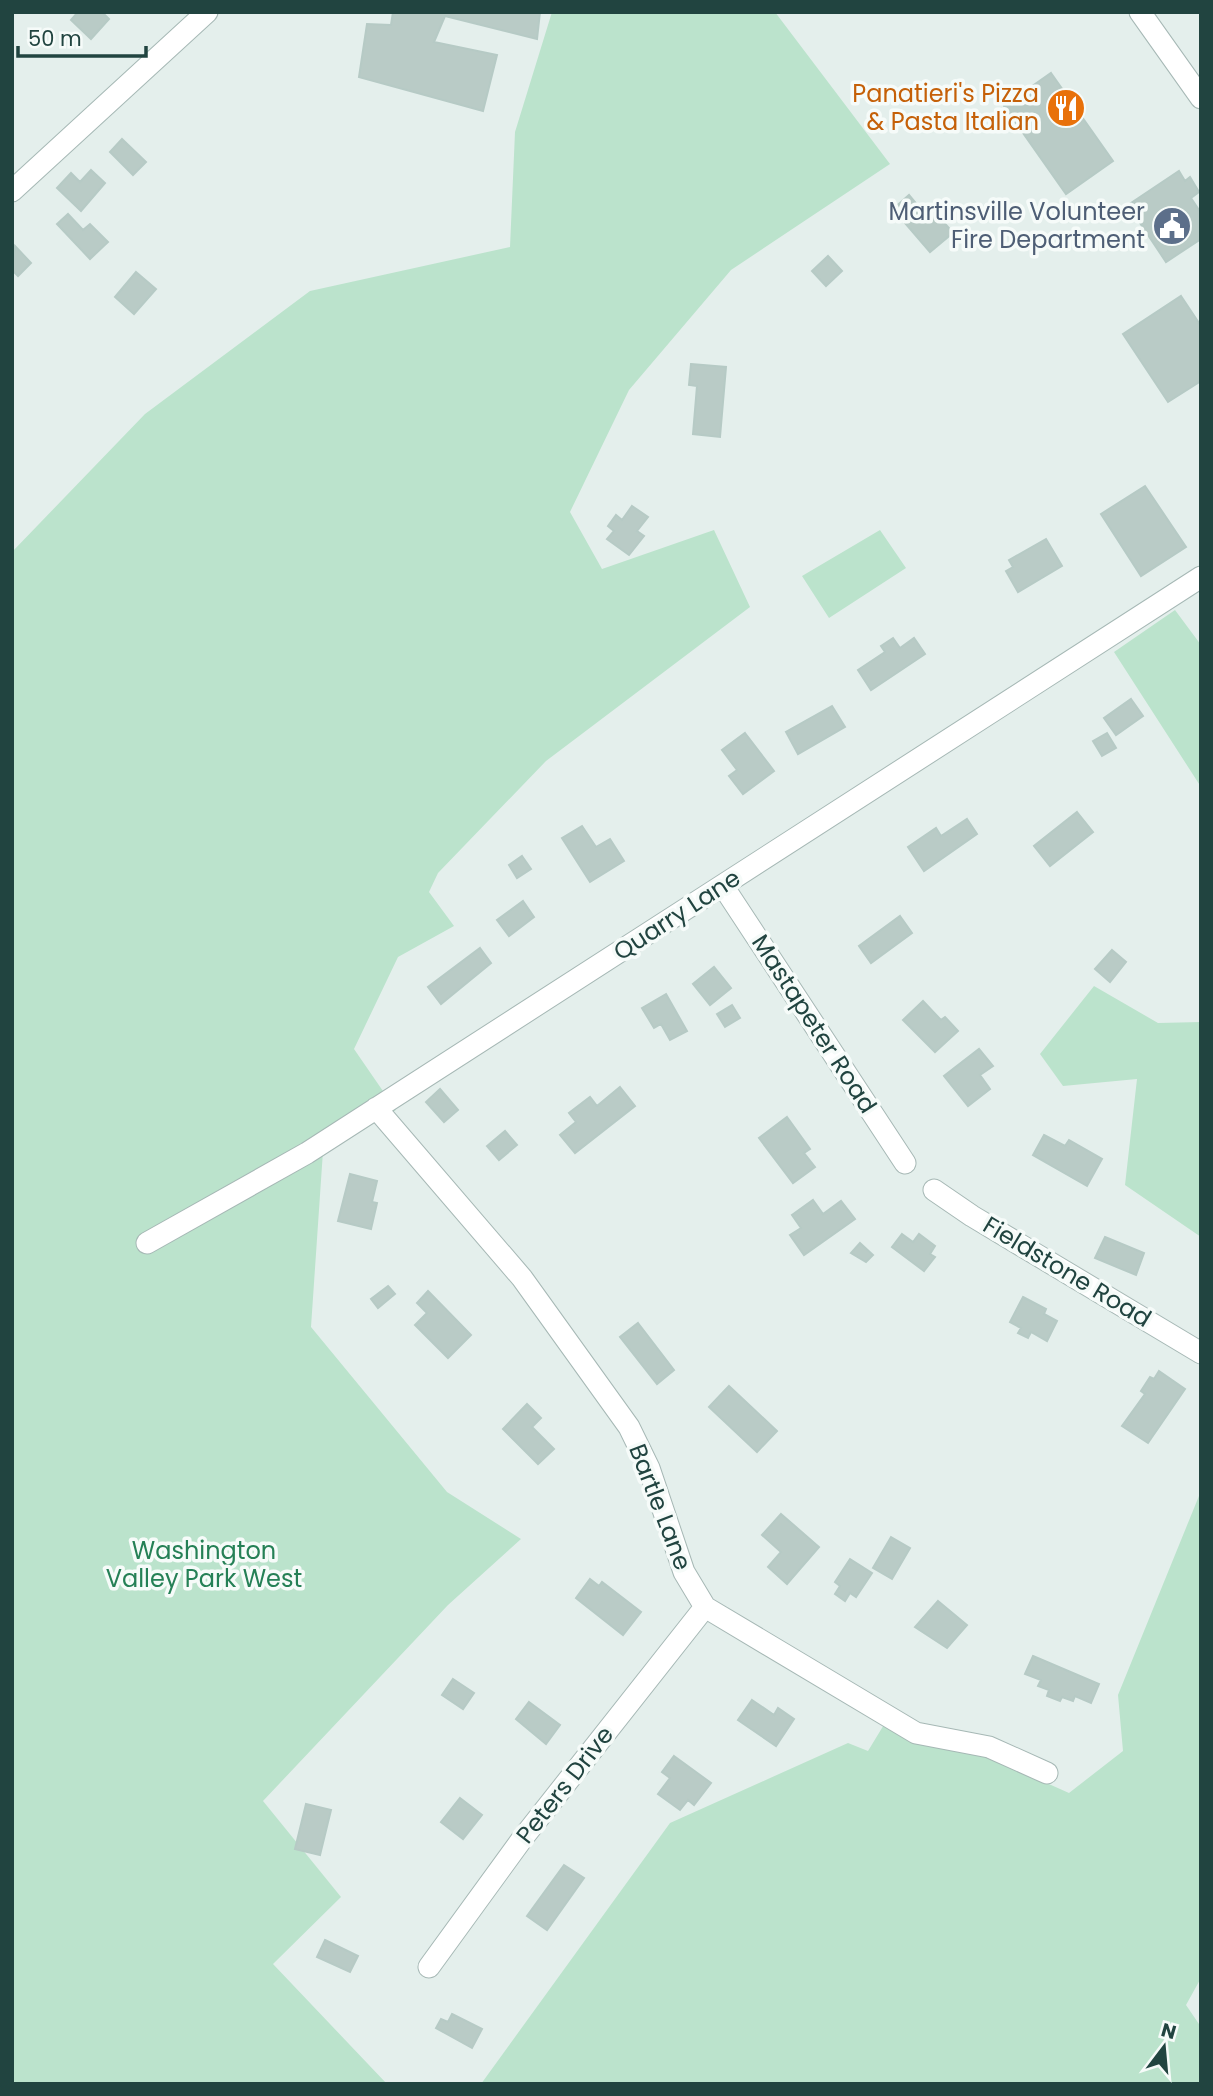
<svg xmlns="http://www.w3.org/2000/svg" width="1213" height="2096" font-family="Poppins,sans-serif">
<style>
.green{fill:#bbe3cc}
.building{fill:#b9cbc6;stroke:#b6cac5;stroke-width:2}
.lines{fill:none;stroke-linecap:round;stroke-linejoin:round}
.minor-casing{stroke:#a6b8b5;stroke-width:23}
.minor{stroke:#fff;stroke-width:21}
.labels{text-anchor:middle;stroke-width:7;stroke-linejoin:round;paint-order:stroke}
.food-label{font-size:24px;fill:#c56008;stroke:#f6fbf9;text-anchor:end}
.service-label{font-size:24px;fill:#4e5e75;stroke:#f6fbf9;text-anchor:end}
.street-label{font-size:24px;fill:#214440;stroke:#f6fbf9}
.park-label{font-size:24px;fill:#258056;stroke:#f6fbf9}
</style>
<rect width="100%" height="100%" fill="#e4efec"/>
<path class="green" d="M552,12H775L890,164L731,270L629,390L570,512L602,569L714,530L750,607L546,761L438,873L429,892L454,926L398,957L354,1049L396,1110L323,1151L311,1327L447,1492L521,1539L448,1605L263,1801L341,1897L273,1964L387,2084H12V552L145,414L310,291L510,247L515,132Z
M880,530L906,568L829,618L802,576Z
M1175,610L1201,645V787L1114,652Z
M1094,986L1158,1023L1201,1022V1237L1125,1185L1137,1079L1063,1086L1040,1054Z
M1201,1491V1978L1186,2005L1201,2027V2084H481L670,1823L848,1743L868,1751L885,1723L975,1751L1069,1793L1123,1751L1118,1695Z"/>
<path class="building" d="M78,12H102L109,19L91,39L71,20Z
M393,12H540L537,39L445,16L434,42L497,55L483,111L359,77L367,24L391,25Z
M1051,73L1113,161L1066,194L1004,106Z
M122,139L146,162L133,175L110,152Z
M91,170L105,183L81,211L57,188L71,173L80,182Z
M1179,171L1185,181L1190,177L1199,192L1191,198L1201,213V239L1166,262L1128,205Z
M909,195L928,218L935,212L953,233L930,252L893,209Z
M68,214L83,230L90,224L108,242L90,259L57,224Z
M15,246L31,263L18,276L12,270Z
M828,256L842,271L826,286L812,271Z
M136,272L156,289L134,314L115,297Z
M1181,296L1201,326V381L1168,402L1123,334Z
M691,364L726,367L720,437L693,434L697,386L689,385Z
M1145,486L1186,547L1141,576L1101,514Z
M632,506L648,517L637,531L644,536L629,555L607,539L614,531L608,526L616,515L622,520Z
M1046,539L1062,566L1018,592L1006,571L1013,567L1009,560Z
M893,638L900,648L914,638L925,654L871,690L858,670L885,652L881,646Z
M1131,699L1143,716L1116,735L1104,718Z
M832,706L845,727L798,754L786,732Z
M745,733L774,771L743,794L729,776L737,770L722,750Z
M1107,733L1116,748L1102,756L1093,741Z
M1077,812L1093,832L1050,866L1034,846Z
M967,819L977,834L924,871L908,847L936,828L941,836Z
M582,826L596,847L610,839L624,861L590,882L562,838Z
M522,856L531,869L517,878L509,865Z
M523,901L534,917L509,936L497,920Z
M900,916L912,933L871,963L859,946Z
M480,948L491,963L441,1004L428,987Z
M1112,950L1126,962L1110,982L1095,969Z
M714,967L731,988L710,1005L693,984Z
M666,994L687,1031L670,1040L661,1024L654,1028L642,1008Z
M923,1001L941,1020L945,1017L958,1031L935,1052L903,1020Z
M732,1005L740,1018L725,1027L717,1014Z
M979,1049L993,1066L980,1075L990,1089L968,1106L944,1076Z
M620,1087L635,1106L575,1153L560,1135L576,1122L569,1113L590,1097L597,1106Z
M440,1089L458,1110L444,1122L426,1102Z
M787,1117L810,1149L804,1153L815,1167L793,1183L759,1138Z
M505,1131L517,1145L499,1160L487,1146Z
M1044,1135L1065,1146L1069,1140L1102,1159L1087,1186L1033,1155Z
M350,1174L377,1181L372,1202L377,1203L371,1229L338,1221Z
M813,1200L823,1214L841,1201L855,1219L804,1255L790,1235L801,1228L792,1215Z
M902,1234L913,1242L919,1234L935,1246L930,1254L935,1257L924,1271L892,1247Z
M1105,1237L1144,1253L1136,1275L1095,1258Z
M860,1243L873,1255L866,1262L851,1253Z
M388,1286L395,1294L378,1308L371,1299Z
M428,1291L471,1335L448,1358L415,1325L427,1313L417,1303Z
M1023,1297L1046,1309L1044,1314L1057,1321L1047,1341L1031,1332L1028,1338L1018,1333L1021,1328L1010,1322Z
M638,1323L674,1370L657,1384L620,1337Z
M1159,1371L1185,1389L1148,1443L1122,1426L1145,1394L1141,1391L1150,1377L1154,1379Z
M729,1386L777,1431L757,1452L709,1407Z
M527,1404L541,1418L532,1427L554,1449L538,1464L503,1429Z
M781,1514L819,1547L787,1584L768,1567L781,1552L762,1535Z
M891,1537L910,1548L892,1579L873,1568Z
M850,1559L872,1573L856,1597L850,1593L845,1601L835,1594L840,1586L835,1582Z
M590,1579L599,1586L602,1582L641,1612L623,1635L576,1598Z
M938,1601L967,1625L947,1648L915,1627Z
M1033,1656L1099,1684L1091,1703L1075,1696L1073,1701L1062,1697L1060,1701L1047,1696L1049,1690L1038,1686L1041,1680L1025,1674Z
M453,1679L474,1693L463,1709L442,1695Z
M752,1700L774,1715L778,1708L794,1719L776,1746L738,1720Z
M529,1702L560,1725L546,1744L516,1719Z
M674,1756L711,1783L694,1805L688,1800L680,1810L658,1794L670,1778L662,1772Z
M460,1798L482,1815L463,1839L441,1822Z
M306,1804L331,1810L320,1855L295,1849Z
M564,1865L584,1878L547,1930L527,1916Z
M325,1940L358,1956L350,1972L317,1957Z
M452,2014L482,2029L472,2048L436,2028L441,2019L448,2022Z"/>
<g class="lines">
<defs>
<path id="minor" d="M1140,12L1201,98
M12,191L207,12
M723,886L905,1163
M376,1108L522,1278L629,1427L649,1468L684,1572L705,1607L916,1733L989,1747L1047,1773
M934,1190L972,1216L1201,1353
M147,1243L307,1153L1201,577
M429,1967L522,1839L705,1607"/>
</defs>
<use href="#minor" class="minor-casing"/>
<use href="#minor" class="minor"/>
</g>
<defs>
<symbol id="restaurant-disc" viewBox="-11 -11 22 22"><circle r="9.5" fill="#e8710a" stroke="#f6fbf9"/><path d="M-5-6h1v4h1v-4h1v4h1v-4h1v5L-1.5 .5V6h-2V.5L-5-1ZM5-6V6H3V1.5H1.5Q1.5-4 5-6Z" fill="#fff"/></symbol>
<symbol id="civic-disc" viewBox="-11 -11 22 22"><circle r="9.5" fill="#5c6f8a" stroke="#f6fbf9"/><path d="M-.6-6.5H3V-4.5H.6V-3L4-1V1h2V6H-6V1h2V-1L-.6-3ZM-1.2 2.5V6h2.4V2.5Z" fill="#fff"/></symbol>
</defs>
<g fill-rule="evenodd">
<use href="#restaurant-disc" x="1044" y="86" width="44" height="44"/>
<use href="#civic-disc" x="1150" y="204" width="44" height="44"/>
</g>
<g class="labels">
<g class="food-label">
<text x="1039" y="102">Panatieri's Pizza<tspan x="1039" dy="28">&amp; Pasta Italian</tspan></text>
</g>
<g class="service-label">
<text x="1145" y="220">Martinsville Volunteer<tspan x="1145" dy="28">Fire Department</tspan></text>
</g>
<g class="street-label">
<text transform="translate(677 915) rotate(-33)" y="8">Quarry Lane</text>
<text transform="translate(814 1024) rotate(57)" y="8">Mastapeter Road</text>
<text transform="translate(1067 1272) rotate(31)" y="8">Fieldstone Road</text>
<text transform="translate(660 1507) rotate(69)" y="8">Bartle Lane</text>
<text transform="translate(565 1785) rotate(-52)" y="8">Peters Drive</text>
</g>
<g class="park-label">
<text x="204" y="1559">Washington<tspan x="204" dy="28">Valley Park West</tspan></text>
</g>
</g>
<rect width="1213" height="2096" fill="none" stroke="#214440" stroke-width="28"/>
<g transform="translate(1164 2047) rotate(16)" stroke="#f6fbf9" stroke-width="5" paint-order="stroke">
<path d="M0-5L12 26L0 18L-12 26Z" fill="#214440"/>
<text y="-10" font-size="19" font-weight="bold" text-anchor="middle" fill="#214440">N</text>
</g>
<path d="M18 46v10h128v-10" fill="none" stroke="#214440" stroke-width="3.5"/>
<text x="28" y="46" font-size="21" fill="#214440" stroke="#f6fbf9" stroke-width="5" paint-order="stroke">50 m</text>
</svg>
